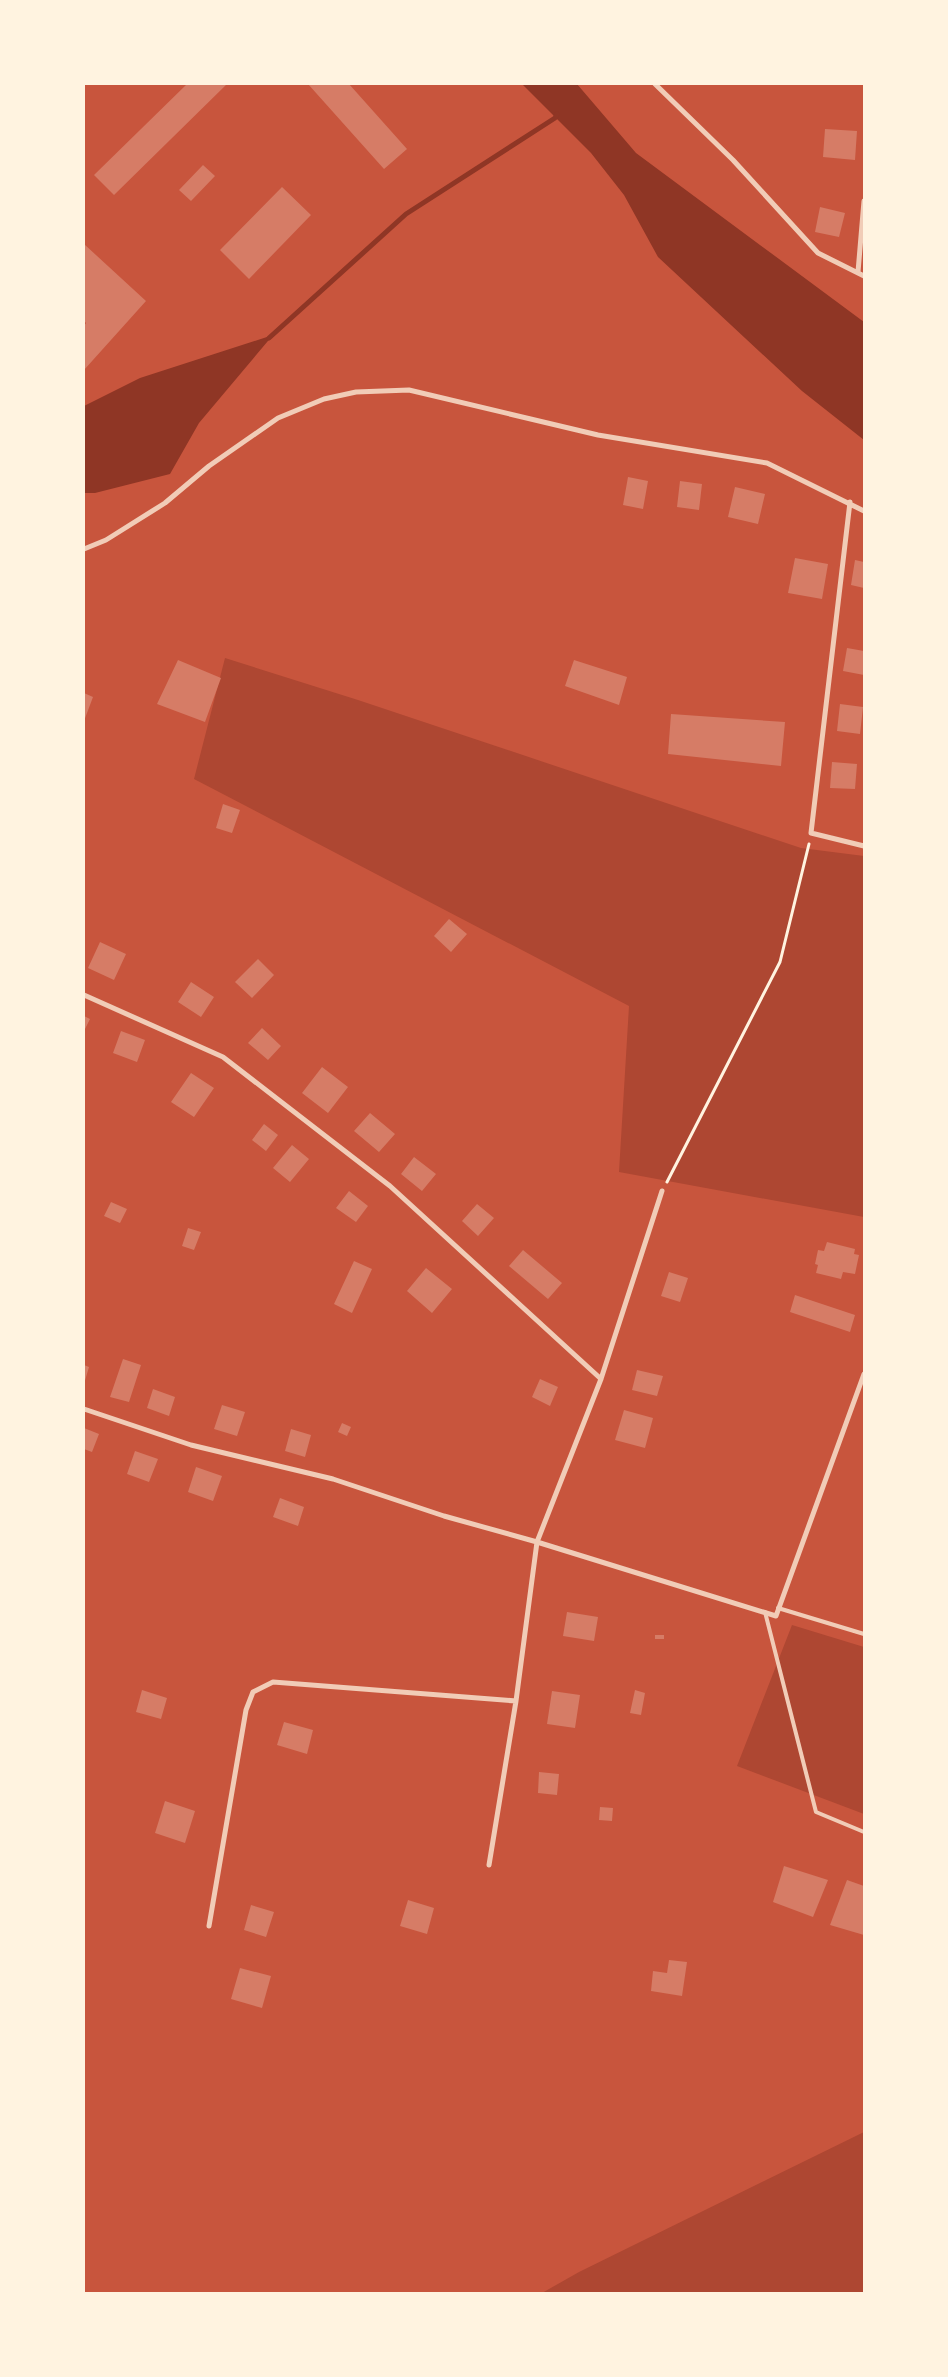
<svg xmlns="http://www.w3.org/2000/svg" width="948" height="2377" font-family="'Crimson Pro',serif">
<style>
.green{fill:#ae4732}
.water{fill:#8f3625}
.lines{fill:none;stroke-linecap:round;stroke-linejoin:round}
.stream{stroke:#8f3625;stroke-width:5}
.building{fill:#d67c66}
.path{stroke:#fff3e0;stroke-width:3}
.service{stroke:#f1ccb7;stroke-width:4}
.minor{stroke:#f1ccb7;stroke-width:5}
</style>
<rect width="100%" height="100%" fill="#c8553d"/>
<path class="green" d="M225,658L358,700L801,848L864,856V1217L619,1172L629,1006L194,779Z
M792,1625L864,1647V1814L737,1766Z
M864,2132V2293H542L579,2272Z"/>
<path class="water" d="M522,84H577L636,153L864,322V440L802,391L658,257L624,195L591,153Z
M273,335L199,423L170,474L95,493H84V406L140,378Z"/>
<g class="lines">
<path class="stream" d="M269,338L406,214L555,118L557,114"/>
</g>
<path class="building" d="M187,84H227L114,195L94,175Z
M308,84H349L407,149L384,169Z
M825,129L857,131L855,160L823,157Z
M203,165L215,176L191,201L179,190Z
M282,187L311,215L249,279L220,250Z
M820,207L845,213L839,237L815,232Z
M84,244L146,301L84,370V326L86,323L84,321Z
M628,477L648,481L643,509L623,505Z
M680,481L702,484L699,510L677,507Z
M735,487L765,494L758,524L728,517Z
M795,558L828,564L822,599L788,593Z
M855,560L864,562V588L851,585Z
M847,648L864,651V675L843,671Z
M178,660L221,678L205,722L157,704Z
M574,660L627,677L619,705L565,686Z
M84,693L93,697L84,721Z
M840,704L863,707L860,734L837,731Z
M671,714L785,722L781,766L668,754Z
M832,762L857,764L855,789L830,788Z
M223,804L240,810L232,833L216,828Z
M449,919L467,934L451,952L434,936Z
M100,942L126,954L114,980L88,968Z
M258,959L274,975L252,998L235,982Z
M191,982L214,997L201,1017L178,1002Z
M84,1016L90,1019L84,1031Z
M262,1028L281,1046L268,1060L248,1043Z
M121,1031L145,1040L137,1062L113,1053Z
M322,1067L348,1087L328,1113L302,1093Z
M191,1073L214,1088L194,1117L171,1102Z
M370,1113L395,1134L379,1152L354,1131Z
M264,1124L278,1135L266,1151L252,1140Z
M292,1145L309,1159L290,1182L273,1168Z
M414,1157L436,1174L422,1191L401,1174Z
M349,1191L368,1206L356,1222L336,1208Z
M111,1202L127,1209L120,1223L104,1216Z
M477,1204L494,1218L478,1236L462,1221Z
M188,1228L201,1232L194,1250L182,1246Z
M827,1242L855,1249L854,1254L859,1255L855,1274L843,1272L841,1279L816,1273L818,1265L815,1264L818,1250L824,1251Z
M523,1250L562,1283L548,1299L509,1266Z
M354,1261L372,1269L352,1313L334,1304Z
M426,1268L452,1289L432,1313L407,1291Z
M669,1272L688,1278L680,1302L661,1296Z
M795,1295L855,1315L850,1332L790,1312Z
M123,1359L141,1365L129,1402L110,1397Z
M84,1365L89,1367L84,1384Z
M637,1370L663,1376L657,1396L632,1390Z
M540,1379L558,1387L550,1406L532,1397Z
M153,1389L175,1397L169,1416L147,1408Z
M222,1405L245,1412L237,1436L214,1429Z
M624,1410L653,1418L645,1448L615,1440Z
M342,1423L351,1427L347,1436L338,1432Z
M84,1428L99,1434L92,1452L84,1449Z
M291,1429L311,1435L305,1457L285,1451Z
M135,1451L158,1459L149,1482L127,1474Z
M196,1467L222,1476L213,1501L188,1492Z
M280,1498L304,1507L298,1526L273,1517Z
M567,1612L598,1617L594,1641L563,1636Z
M655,1635H664V1639H655Z
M142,1690L167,1698L161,1719L136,1712Z
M635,1690L645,1693L641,1715L630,1713Z
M552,1691L580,1695L575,1728L547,1724Z
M284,1722L313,1730L307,1754L277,1745Z
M539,1772L559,1774L557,1795L538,1793Z
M165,1801L195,1811L185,1843L155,1833Z
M600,1807L613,1808L612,1821L599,1820Z
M784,1866L828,1880L813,1917L773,1902Z
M847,1880L864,1886V1935L830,1925Z
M408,1900L434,1908L427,1934L400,1926Z
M251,1905L274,1912L266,1937L244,1930Z
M669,1960L687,1962L682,1996L651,1991L653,1971L667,1973Z
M240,1968L271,1976L262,2008L231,1999Z"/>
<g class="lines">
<path class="path" d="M667,1182L780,962L809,844"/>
<path class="service" d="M778,1608L864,1634
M765,1612L816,1812L864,1832"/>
<path class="minor" d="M655,84L733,160L818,253L864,276
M858,272L864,201
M850,502L811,833L864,846
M84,549L106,540L165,503L209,466L278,418L324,399L356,392L409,390L598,435L767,463L864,511
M84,995L223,1057L390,1186L601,1379
M84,1409L191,1445L333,1479L444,1516L537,1542L776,1616L864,1374
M489,1865L516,1701L537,1542L601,1379L662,1191
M209,1926L246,1710L253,1692L273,1682L516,1701"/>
</g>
<rect width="948" height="2377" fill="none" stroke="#fff3e0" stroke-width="170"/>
</svg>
